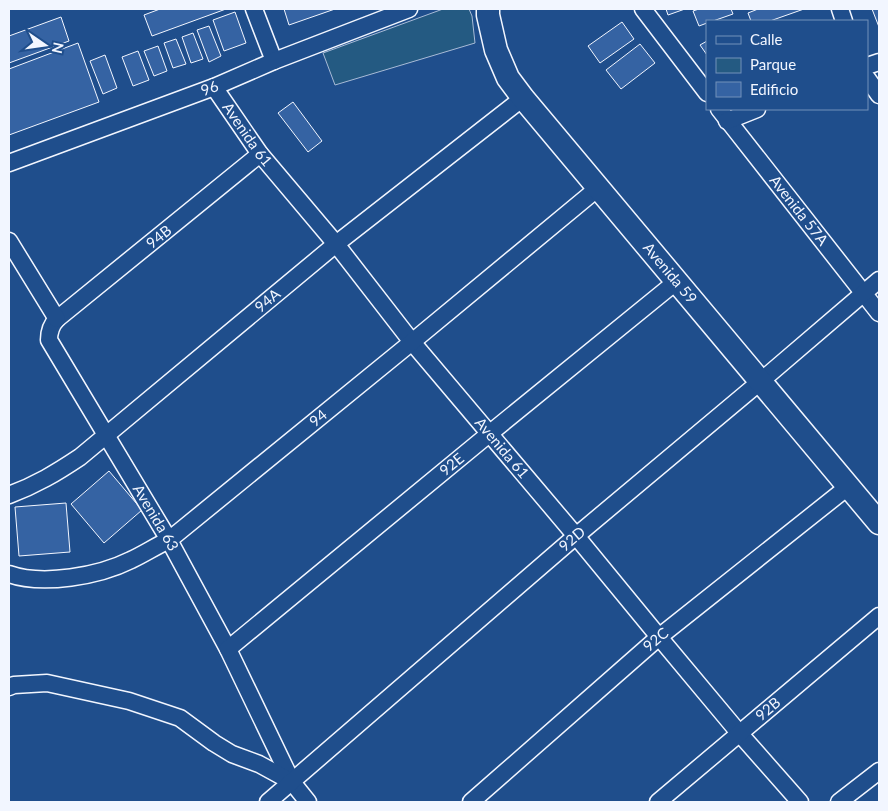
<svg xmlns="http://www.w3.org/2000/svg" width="888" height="811" font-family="Lato,sans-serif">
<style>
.green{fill:#245a82;stroke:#a8bbd7}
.building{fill:#3563a3;stroke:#f2f6ff}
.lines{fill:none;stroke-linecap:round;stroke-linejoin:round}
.street-casing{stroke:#f2f6ff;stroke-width:19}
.secondary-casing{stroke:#f2f6ff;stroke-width:25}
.street{stroke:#1f4e8c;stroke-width:16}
.secondary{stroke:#1f4e8c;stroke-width:22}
.labels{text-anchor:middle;stroke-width:4;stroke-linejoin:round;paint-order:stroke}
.street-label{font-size:15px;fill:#f2f6ff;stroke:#1f4e8c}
</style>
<rect width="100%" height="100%" fill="#1f4e8c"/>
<path class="green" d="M443,9H469L472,16L475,43L335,85L323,53Z"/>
<path class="building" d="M160,9H226L152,36L144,15Z
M284,9H335L289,25Z
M666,9H685L668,15Z
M699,9H731L733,14L713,21H707V23L699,26L693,11Z
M758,9H804L770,21H751L748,13Z
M872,9H879V27Z
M235,12L246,43L224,51L213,20Z
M61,17L69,41L9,63V36Z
M622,22L634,39L600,63L588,46Z
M209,26L221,56L209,62L197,30Z
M193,33L203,59L191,63L182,37Z
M176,39L186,64L173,68L164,43Z
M707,41V55L700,45Z
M78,43L99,102L9,135V69Z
M640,44L655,63L621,89L606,70Z
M158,46L167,71L154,76L144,51Z
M138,51L149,80L133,86L122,57Z
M105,55L117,88L103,94L90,61Z
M293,102L322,141L308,152L278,113Z
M109,471L142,510L104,543L71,504Z
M66,503L70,552L19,556L15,507Z"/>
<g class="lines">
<defs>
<g id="street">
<path d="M254,9L274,61"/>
<path d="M643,9L707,93"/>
<path d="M840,9L844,21"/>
<path d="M867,66L879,62"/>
<path d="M867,78L879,95"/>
<path id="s1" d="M214,87L260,154L336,244L412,342L576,536L659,637L740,734L800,802"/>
<path id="s2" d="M719,109L879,313"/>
<path d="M727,121L757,109"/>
<path id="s3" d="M260,154L57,319C51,325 49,331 49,340L169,540L228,649L292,782L308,802"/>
<path id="s4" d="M9,163L214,87L274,61L409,9"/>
<path d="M9,241L57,319"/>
<path id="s5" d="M9,495C36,485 56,473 80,457L336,244L523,98"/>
<path id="s6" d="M9,574C43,586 99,576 131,560C144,554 156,546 169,540L412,342L598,188"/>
<path id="s7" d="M228,649L489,434L677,281"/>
<path d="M9,687L14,685L47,683L129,701L180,718L214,743L232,754L259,764L292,782"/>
<path id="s8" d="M268,802L576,536L761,381L879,280"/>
<path id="s9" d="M471,802L659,637L849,486"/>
<path id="s10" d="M658,802L879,616"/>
<path d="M839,802L879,771"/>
</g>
<g id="secondary">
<path id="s11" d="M488,9V15L496,50L508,78L523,98L879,523"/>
</g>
</defs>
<use href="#street" class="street-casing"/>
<use href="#secondary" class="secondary-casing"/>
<use href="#street" class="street"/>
<use href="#secondary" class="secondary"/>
</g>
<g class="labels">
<g class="street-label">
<text dy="5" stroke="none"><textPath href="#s4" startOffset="214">96</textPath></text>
<text dy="5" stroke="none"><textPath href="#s1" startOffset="58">Avenida 61</textPath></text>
<text dy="5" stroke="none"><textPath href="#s2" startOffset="129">Avenida 57A</textPath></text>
<text transform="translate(159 237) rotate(-39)" y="5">94B</text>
<text dy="5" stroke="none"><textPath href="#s11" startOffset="326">Avenida 59</textPath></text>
<text dy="5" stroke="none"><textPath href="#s5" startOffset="325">94A</textPath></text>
<text dy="5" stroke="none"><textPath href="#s6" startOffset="361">94</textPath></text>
<text dy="5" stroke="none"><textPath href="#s1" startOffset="462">Avenida 61</textPath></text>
<text dy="5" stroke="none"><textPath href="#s7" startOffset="290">92E</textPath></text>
<text dy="5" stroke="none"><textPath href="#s3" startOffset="492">Avenida 63</textPath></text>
<text dy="5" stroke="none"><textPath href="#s8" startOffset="402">92D</textPath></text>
<text dy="5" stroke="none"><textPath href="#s9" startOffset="246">92C</textPath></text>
<text dy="5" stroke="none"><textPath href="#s10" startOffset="144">92B</textPath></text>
</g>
</g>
<rect width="888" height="811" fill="none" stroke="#f2f6ff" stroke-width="20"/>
<rect x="706" y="20" width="162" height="90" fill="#1f4e8c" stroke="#7391ba"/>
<rect x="716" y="36" width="25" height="8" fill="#1f4e8c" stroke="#7391ba"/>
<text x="750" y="45" font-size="15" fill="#f2f6ff">Calle</text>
<rect x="716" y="58" width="25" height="15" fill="#245a82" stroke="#7391ba"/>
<text x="750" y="70" font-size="15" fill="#f2f6ff">Parque</text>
<rect x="716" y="82" width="25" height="15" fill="#3563a3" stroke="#7391ba"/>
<text x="750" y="95" font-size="15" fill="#f2f6ff">Edificio</text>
<g transform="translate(45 45) rotate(103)" stroke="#1f4e8c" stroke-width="4" paint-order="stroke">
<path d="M0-4L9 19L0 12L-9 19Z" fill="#f2f6ff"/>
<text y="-8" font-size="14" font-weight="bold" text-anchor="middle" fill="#f2f6ff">N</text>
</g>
</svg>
